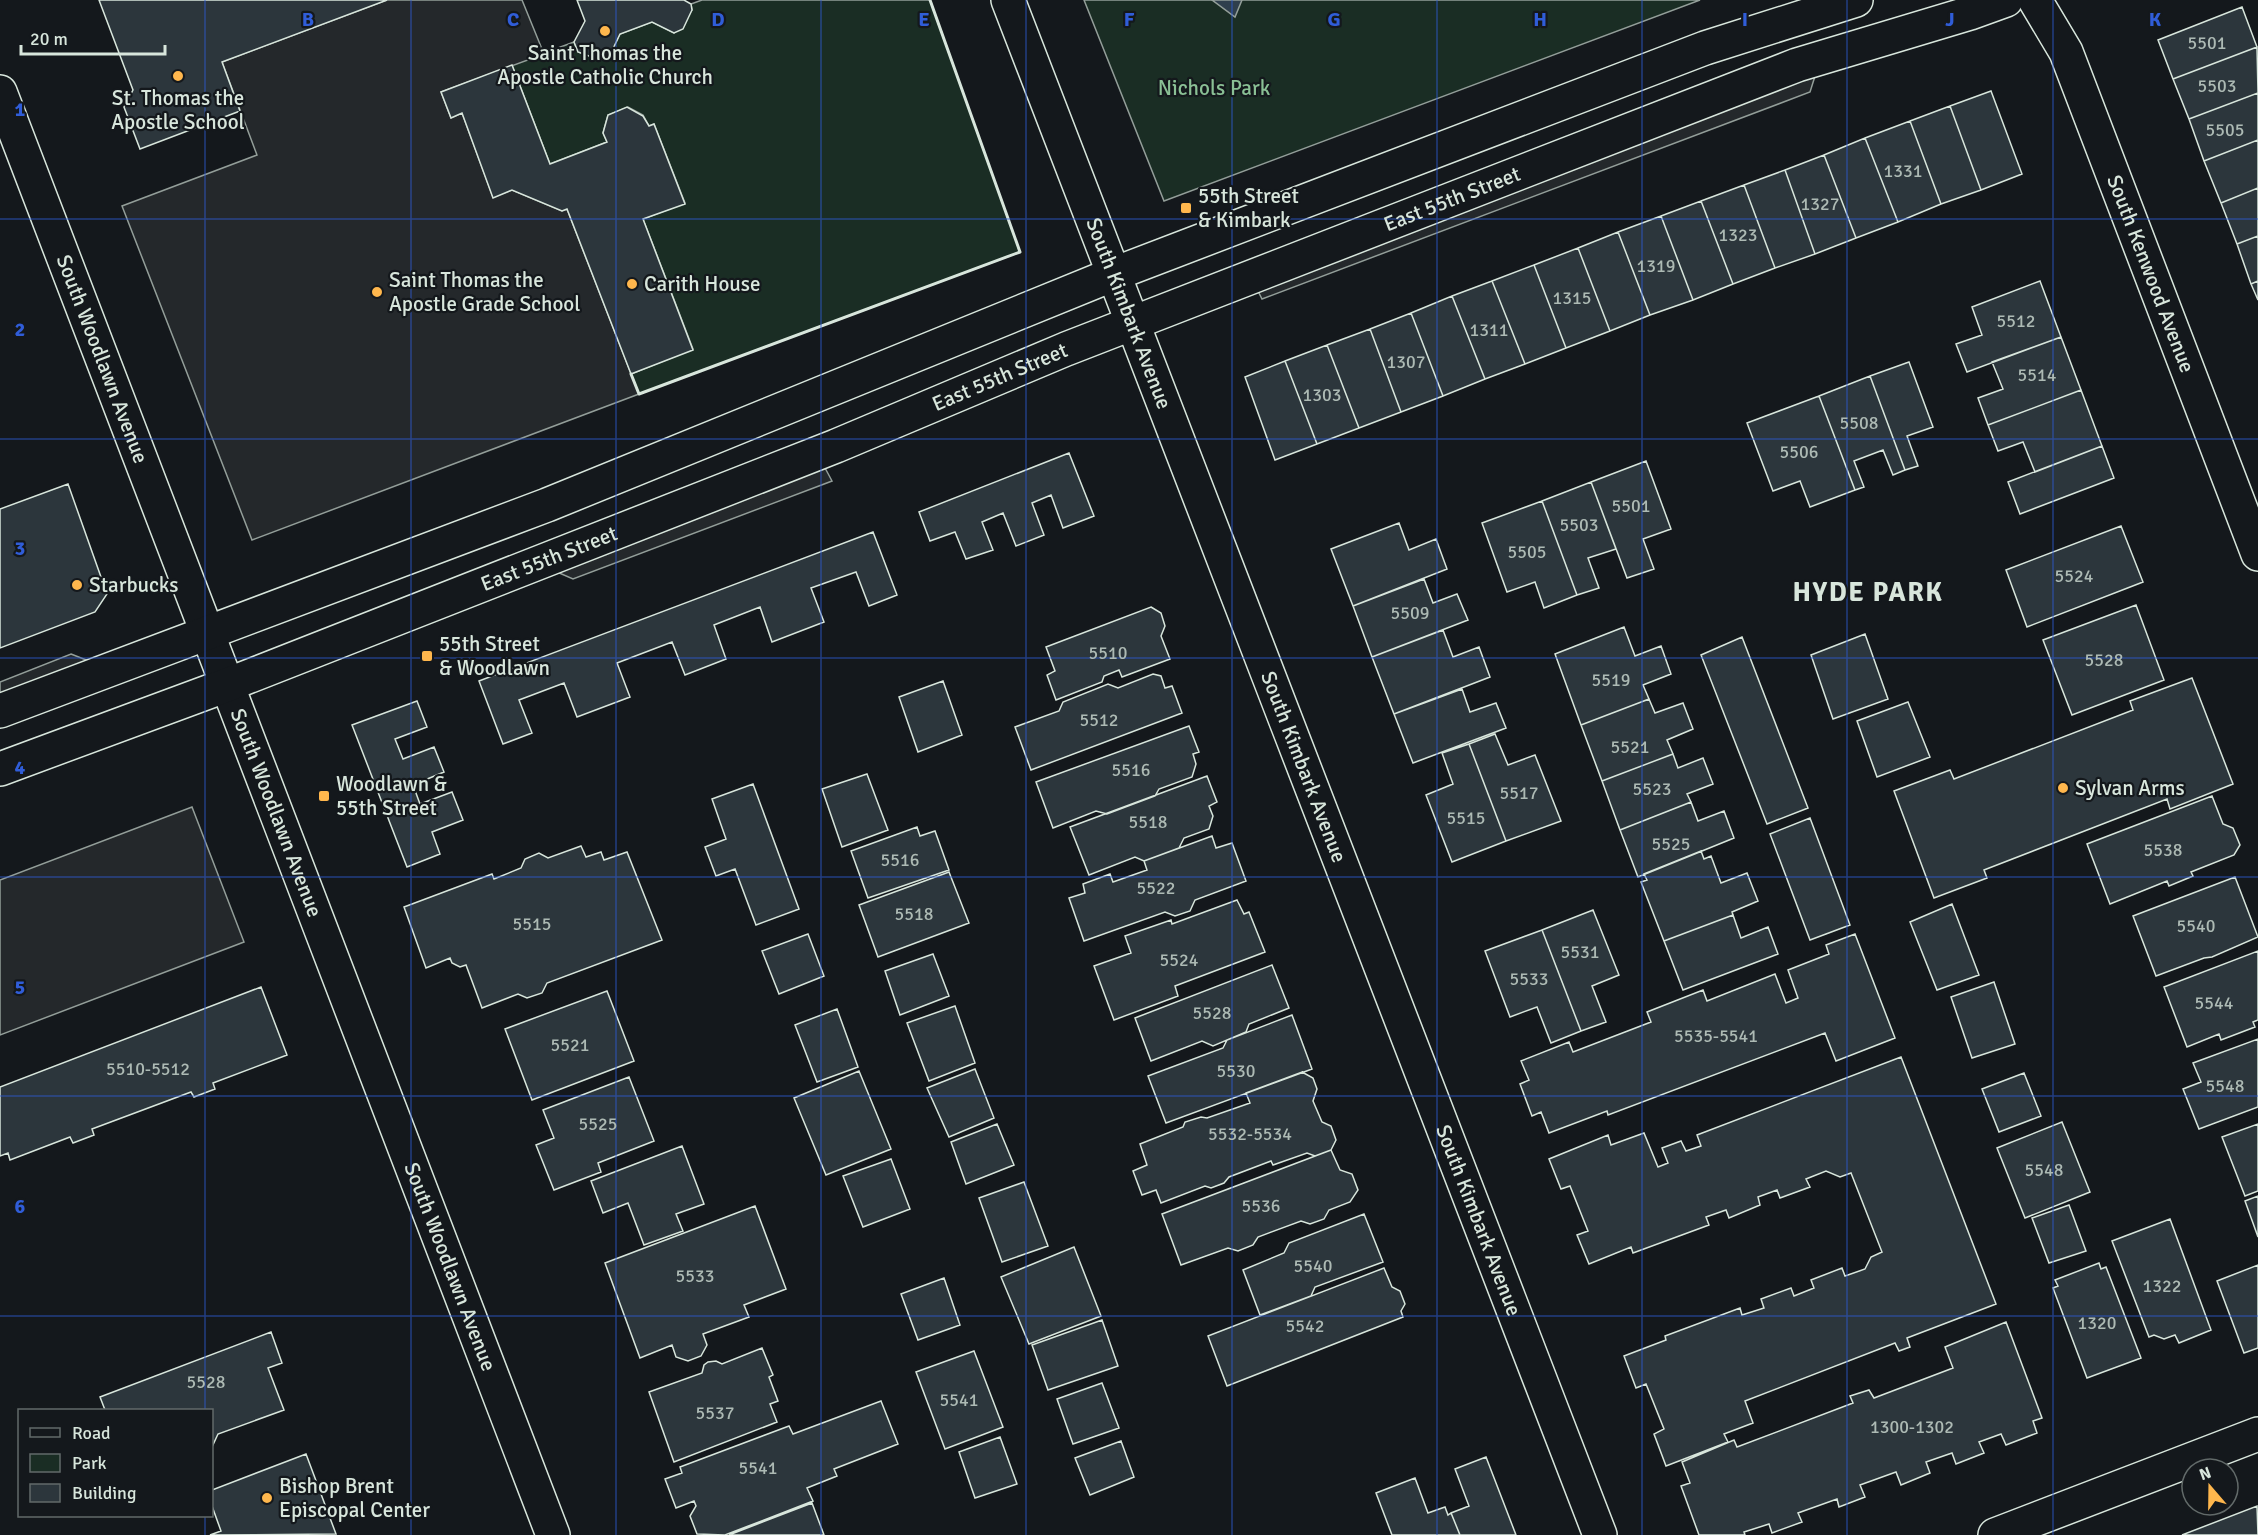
<svg xmlns="http://www.w3.org/2000/svg" width="2258" height="1535" font-family="Signika,sans-serif">
<style>
.green{fill:#1a2d24;stroke:#939e99;stroke-width:1.5}
.parking{fill:#24282b;stroke:#939e99;stroke-width:1.5}
.water{fill:#2f3f4d;stroke:#939e99;stroke-width:1.5}
.building{fill:#2c363c;stroke:#d8e6dc;stroke-width:1.5}
.lines{fill:none;stroke-linecap:round;stroke-linejoin:round}
.minor-casing{stroke:#d8e6dc;stroke-width:36}
.minor{stroke:#14181c;stroke-width:33}
.wall{stroke:#d8e6dc;stroke-width:3}
.grid{fill:none;stroke:#305dd8;stroke-width:1.5;stroke-opacity:0.55}
.poi-dot{fill:#ffb74d;stroke:#14181c;stroke-width:2}
.labels{text-anchor:middle;stroke-width:4.5;stroke-linejoin:round;paint-order:stroke}
.number-label{font-size:18px;fill:#adbab4}
.poi-label{font-size:21px;fill:#d8e6dc;stroke:#14181c;text-anchor:start}
.park-label{font-size:21px;fill:#8ac095;stroke:#14181c}
.street-label{font-size:21px;fill:#d8e6dc;stroke:#14181c}
.district-label{font-size:27px;font-weight:bold;letter-spacing:1.5px;fill:#d8e6dc;stroke:#14181c}
.grid-label{font-size:20px;text-anchor:middle;font-weight:bold;fill:#305dd8;stroke:#14181c;stroke-width:4.5;stroke-linejoin:round;paint-order:stroke}
</style>
<rect width="100%" height="100%" fill="#14181c"/>
<path class="green" d="M702,0H930L1020,252L639,394L631,374L693,349L643,219L685,203L654,124L649,126L643,115L628,107L608,115L603,133L607,142L550,164L512,65L574,42L578,52L600,60L610,55L620,34L652,22L674,33L692,10L691,4Z
M1084,0H1700L1164,201Z"/>
<path class="parking" d="M387,0H522L544,54L441,92L451,118L462,113L493,197L512,190L562,211L567,209L639,394L252,540L122,206L257,155L222,62Z
M1816,73L1810,92L1262,299L1255,285Z
M824,466L832,481L573,579L550,569Z
M71,654L94,663L0,699V682Z
M192,807L244,942L0,1035V880Z"/>
<path class="water" d="M1212,0H1242L1235,17Z"/>
<path class="building" d="M99,0H387L222,62L240,111L140,149L124,107L133,90Z
M577,0H684L691,4L692,10L683,29L674,33L652,22L620,34L610,55L600,60L578,52L574,42L585,21Z
M2242,7L2257,47L2173,79L2158,40Z
M2257,47L2258,93L2189,119L2173,79Z
M512,65L550,164L607,142L603,133L608,115L627,107L643,116L649,126L654,124L685,204L643,219L693,350L631,374L567,209L562,211L512,190L493,198L462,113L451,118L441,92Z
M1991,91L2022,174L1981,190L1950,106Z
M2258,93V140L2204,161L2189,119Z
M1950,106L1981,190L1941,204L1910,121Z
M1910,121L1941,204L1898,222L1865,138Z
M1865,138L1898,222L1856,238L1824,155Z
M2258,140V188L2221,203L2204,161Z
M1824,155L1856,238L1815,254L1785,170Z
M1785,170L1815,254L1775,268L1744,185Z
M1744,185L1775,268L1733,284L1701,201Z
M2258,188V236L2237,244L2221,203Z
M1701,201L1733,284L1693,300L1661,216Z
M1661,216L1693,300L1650,315L1618,232Z
M1618,232L1650,315L1610,331L1578,248Z
M2258,236V281L2251,284L2237,244Z
M1578,248L1610,331L1566,348L1534,265Z
M1534,265L1566,348L1525,364L1492,281Z
M1492,281L1525,364L1485,379L1452,296Z
M2040,281L2061,337L1967,372L1956,344L1982,335L1972,307Z
M2258,281V300L2251,284Z
M1452,296L1485,379L1443,396L1411,313Z
M1411,313L1443,396L1401,412L1370,329Z
M1370,329L1401,412L1359,428L1327,345Z
M2061,337L2081,390L1988,425L1978,398L2003,389L1992,362Z
M1327,345L1359,428L1317,444L1285,361Z
M1285,361L1317,444L1275,460L1245,377Z
M1909,362L1933,427L1907,436L1918,466L1905,470L1870,376Z
M1870,376L1905,470L1893,475L1883,450L1854,461L1864,487L1855,490L1819,396Z
M2081,390L2102,446L2035,472L2023,442L1998,451L1988,425Z
M1819,396L1855,490L1810,507L1800,481L1773,491L1747,423Z
M2102,446L2114,478L2020,514L2008,482Z
M1069,453L1094,516L1063,528L1051,495L1032,503L1044,535L1016,546L1003,513L982,522L993,550L966,559L955,532L930,541L919,512Z
M1646,461L1671,529L1643,539L1654,569L1627,578L1591,482Z
M1591,482L1616,549L1588,558L1599,588L1577,595L1542,501Z
M68,484L107,594L95,612L0,648V509Z
M1542,501L1577,595L1544,608L1535,582L1507,592L1482,523Z
M1399,523L1409,550L1436,539L1447,569L1353,606L1331,549Z
M2121,526L2143,582L2027,627L2006,570Z
M873,532L897,595L869,606L856,572L811,588L824,622L772,642L760,607L714,625L726,659L685,675L672,642L617,663L630,697L577,717L564,683L519,700L532,733L503,744L479,681Z
M1424,579L1433,603L1457,594L1468,620L1372,657L1353,606Z
M2136,605L2164,680L2072,715L2043,640Z
M1151,607L1161,613L1165,626L1161,636L1170,659L1122,677L1119,670L1104,676L1102,682L1056,700L1047,675L1055,671L1046,647Z
M1624,627L1635,656L1661,646L1671,674L1643,685L1649,699L1581,725L1555,654Z
M1443,630L1453,657L1479,647L1490,677L1394,714L1372,657Z
M1865,634L1888,699L1833,719L1811,655Z
M1742,637L1808,808L1767,824L1701,655Z
M1153,674L1161,676L1165,688L1172,686L1182,713L1031,770L1015,727L1059,711L1063,702L1108,684L1118,688Z
M2192,678L2233,784L2170,809L2167,799L1984,870L1987,878L1934,898L1894,791L1950,770L1954,779L2133,710L2130,701Z
M943,681L962,735L918,752L899,697Z
M1462,689L1470,712L1496,703L1506,728L1413,763L1394,714Z
M1649,699L1655,713L1683,703L1693,729L1667,740L1673,754L1602,781L1581,725Z
M417,701L427,727L395,739L403,759L434,747L444,772L413,785L420,804L452,792L463,820L432,832L440,854L407,867L352,725Z
M1908,702L1930,757L1877,777L1857,721Z
M1189,726L1199,752L1193,754L1196,764L1192,777L1159,789L1155,796L1107,814L1096,811L1053,828L1036,782Z
M1495,734L1508,765L1535,755L1561,821L1506,841L1469,744Z
M1469,744L1506,841L1452,862L1426,795L1453,784L1442,753Z
M1673,754L1678,768L1703,758L1713,784L1687,794L1691,802L1620,830L1602,781Z
M867,774L888,830L842,847L822,789Z
M1207,776L1217,802L1209,806L1213,816L1209,829L1184,838L1179,848L1144,861L1135,857L1089,875L1070,827Z
M753,784L799,909L756,925L735,869L716,876L705,847L726,839L712,799Z
M2212,796L2223,824L2233,828L2240,845L2234,855L2191,872L2193,876L2169,886L2167,881L2110,904L2087,844Z
M1691,802L1698,821L1724,811L1734,838L1638,877L1620,830Z
M1810,818L1850,925L1810,940L1770,834Z
M917,827L920,836L935,831L949,870L868,898L851,851Z
M1212,836L1216,848L1232,843L1246,881L1195,900L1190,911L1175,916L1165,912L1084,941L1069,898L1085,893L1083,884L1110,874L1113,882L1147,870L1144,861Z
M581,846L586,857L601,852L604,860L627,852L662,940L547,983L542,993L527,998L518,994L482,1008L466,965L460,967L452,963L450,958L426,968L404,907L492,874L494,879L521,868L525,859L539,853L548,858Z
M1701,851L1704,859L1711,856L1721,883L1747,873L1758,901L1732,912L1733,915L1664,941L1641,882L1647,880L1644,874Z
M949,872L969,923L878,957L859,905Z
M2235,877L2258,937L2212,957L2204,958L2156,976L2133,916Z
M1237,900L1244,914L1249,912L1265,952L1175,986L1178,996L1114,1020L1094,966L1131,953L1125,936L1171,920L1172,924Z
M1952,904L1979,975L1937,990L1910,922Z
M1593,910L1619,975L1592,986L1606,1022L1581,1031L1542,930Z
M1733,915L1741,938L1768,927L1778,954L1683,990L1664,941Z
M1542,930L1581,1031L1551,1043L1537,1007L1510,1017L1485,951Z
M808,934L824,976L779,994L762,951Z
M1855,934L1895,1038L1836,1061L1825,1033L1608,1115L1607,1111L1549,1133L1541,1112L1532,1116L1520,1084L1529,1080L1521,1061L1569,1042L1573,1052L1651,1022L1647,1012L1703,990L1707,1001L1775,974L1786,1003L1798,998L1788,970L1829,954L1826,945Z
M2258,951V1020L2253,1022L2255,1027L2221,1040L2219,1034L2187,1047L2164,987Z
M933,954L949,996L900,1015L885,971Z
M1272,965L1289,1008L1249,1024L1246,1032L1213,1046L1202,1041L1151,1061L1135,1018Z
M1994,982L2015,1044L1972,1058L1951,997Z
M261,987L287,1055L213,1083L215,1089L194,1097L191,1092L92,1129L94,1135L73,1143L70,1137L10,1160L8,1153L0,1156V1087Z
M607,991L634,1061L532,1100L505,1029Z
M955,1006L975,1063L929,1081L907,1023Z
M837,1009L858,1067L817,1082L795,1025Z
M1292,1015L1312,1069L1166,1123L1148,1076L1223,1048L1227,1040Z
M2258,1039V1107L2199,1129L2183,1089L2201,1082L2193,1063Z
M1901,1057L1996,1304L1907,1338L1910,1347L1899,1351L1895,1343L1745,1401L1753,1423L1724,1434L1728,1442L1666,1466L1654,1434L1664,1429L1646,1384L1636,1388L1624,1356L1666,1340L1665,1336L1740,1308L1742,1315L1764,1308L1761,1299L1791,1288L1794,1296L1814,1288L1811,1280L1842,1268L1845,1276L1865,1269L1871,1257L1882,1252L1851,1173L1840,1177L1826,1171L1806,1179L1810,1187L1780,1198L1777,1190L1758,1197L1760,1205L1729,1218L1726,1210L1706,1217L1709,1225L1633,1253L1631,1247L1589,1264L1577,1235L1588,1231L1570,1186L1561,1189L1549,1159L1608,1135L1611,1145L1644,1133L1658,1167L1668,1163L1662,1148L1681,1141L1686,1151L1701,1146L1697,1135Z
M975,1069L994,1118L949,1137L927,1088Z
M859,1071L891,1149L826,1175L794,1098Z
M1302,1072L1313,1078L1317,1089L1313,1101L1322,1122L1331,1126L1336,1140L1331,1150L1315,1156L1307,1153L1273,1165L1271,1161L1229,1177L1224,1183L1211,1188L1205,1186L1161,1203L1156,1190L1142,1195L1133,1171L1147,1165L1140,1144L1183,1127L1185,1122L1201,1117L1207,1118L1250,1103L1246,1093Z
M2024,1073L2041,1116L1999,1132L1982,1089Z
M629,1077L654,1141L598,1163L601,1172L554,1190L536,1145L554,1138L543,1110Z
M2062,1122L2090,1192L2025,1218L1997,1148Z
M997,1124L1014,1165L966,1184L951,1142Z
M2258,1124V1191L2245,1196L2222,1137Z
M682,1146L704,1204L676,1214L683,1231L644,1245L628,1203L603,1213L591,1181Z
M1331,1150L1340,1170L1352,1174L1358,1190L1350,1202L1329,1210L1324,1219L1310,1224L1301,1221L1258,1237L1253,1245L1238,1251L1228,1248L1181,1265L1162,1214Z
M891,1159L910,1209L863,1227L843,1176Z
M1024,1182L1048,1246L1002,1262L979,1198Z
M2258,1196V1237L2245,1201Z
M2069,1205L2086,1251L2049,1263L2032,1218Z
M755,1206L786,1289L744,1305L749,1317L703,1334L707,1345L701,1356L688,1361L676,1357L672,1345L640,1358L605,1263Z
M1364,1214L1383,1262L1315,1287L1311,1296L1260,1315L1243,1270L1284,1253L1289,1243Z
M2170,1219L2211,1330L2179,1343L2175,1335L2164,1339L2154,1335L2149,1337L2112,1241Z
M1074,1247L1101,1316L1029,1344L1001,1277Z
M2099,1263L2101,1269L2106,1267L2141,1358L2087,1378L2053,1288L2058,1286L2055,1280Z
M2258,1265V1348L2244,1353L2217,1281Z
M1384,1268L1392,1287L1400,1291L1405,1304L1401,1311L1403,1317L1227,1386L1208,1336Z
M944,1278L960,1325L918,1340L901,1294Z
M1102,1320L1118,1366L1048,1390L1032,1345Z
M2006,1322L2042,1418L2033,1421L2037,1433L2006,1445L2001,1434L1979,1442L1984,1453L1956,1464L1952,1453L1926,1462L1930,1473L1901,1485L1896,1472L1860,1485L1865,1497L1839,1507L1837,1499L1798,1513L1802,1522L1772,1533L1769,1524L1744,1532L1745,1535H1699L1681,1486L1690,1483L1682,1462L1734,1440L1737,1447L1853,1403L1850,1396L1869,1390L1874,1398L1953,1368L1945,1347Z
M271,1332L282,1363L268,1368L284,1410L218,1434L212,1447V1410H105L100,1397Z
M762,1348L773,1375L769,1377L778,1401L770,1404L777,1422L674,1462L649,1392L702,1373L704,1365L708,1362L716,1361L722,1364Z
M974,1351L1003,1427L945,1449L916,1372Z
M1102,1383L1119,1428L1073,1444L1057,1399Z
M881,1401L898,1444L834,1469L837,1476L807,1488L813,1501L725,1535L697,1534L690,1516L696,1506L694,1501L676,1508L665,1479L682,1473L680,1467L789,1426L793,1434Z
M1000,1437L1017,1484L975,1498L959,1452Z
M1121,1441L1134,1477L1090,1495L1075,1458Z
M306,1454L336,1534L210,1535L221,1531L212,1506V1490Z
M1486,1457L1516,1535H1460L1451,1513L1469,1506L1455,1469Z
M1415,1478L1428,1513L1445,1507L1448,1515L1451,1513L1460,1535H1392L1376,1493Z
M812,1503L824,1535H729Z
M2257,1506L2258,1535H2182Z"/>
<g class="lines">
<defs>
<g id="minor">
<path id="s1" d="M1008,0L1600,1535"/>
<path id="s2" d="M2035,0L2066,52L2258,554"/>
<path id="s3" d="M0,92L553,1535"/>
<path d="M0,711L547,505L1114,274L1705,48L1856,0"/>
<path id="s4" d="M0,769L227,685L836,446L1066,349L1797,65L1970,13L2006,0"/>
<path d="M1995,1535L2258,1434"/>
</g>
</defs>
<use href="#minor" class="minor-casing"/>
<use href="#minor" class="minor"/>
<path class="wall" d="M631,374L639,394L1020,252L930,0"/>
</g>
<path class="grid" d="M205,0V1410M411,0V1535M616,0V1535M821,0V1535M1026,0V1535M1232,0V1535M1437,0V1535M1642,0V1535M1847,0V1535M2053,0V1535M0,219H2258M0,439H2258M0,658H2258M0,877H2258M0,1096H2258M0,1316H2258M205,1516V1535"/>
<g class="poi-dot">
<circle cx="605" cy="31" r="6"/>
<circle cx="178" cy="76" r="6"/>
<rect x="1180" y="202" width="12" height="12" rx="3"/>
<circle cx="632" cy="284" r="6"/>
<circle cx="377" cy="292" r="6"/>
<circle cx="77" cy="585" r="6"/>
<rect x="421" y="650" width="12" height="12" rx="3"/>
<circle cx="2063" cy="788" r="6"/>
<rect x="318" y="790" width="12" height="12" rx="3"/>
<circle cx="267" cy="1498" r="6"/>
</g>
<g class="labels">
<g class="number-label">
<text x="2207" y="49">5501</text>
<text x="2217" y="92">5503</text>
<text x="2225" y="136">5505</text>
<text x="1903" y="177">1331</text>
<text x="1820" y="210">1327</text>
<text x="1738" y="241">1323</text>
<text x="1656" y="272">1319</text>
<text x="1572" y="304">1315</text>
<text x="2016" y="327">5512</text>
<text x="1489" y="336">1311</text>
<text x="1406" y="368">1307</text>
<text x="2037" y="381">5514</text>
<text x="1322" y="401">1303</text>
<text x="1859" y="429">5508</text>
<text x="1799" y="458">5506</text>
<text x="1631" y="512">5501</text>
<text x="1579" y="531">5503</text>
<text x="1527" y="558">5505</text>
<text x="2074" y="582">5524</text>
<text x="1410" y="619">5509</text>
<text x="1108" y="659">5510</text>
<text x="2104" y="666">5528</text>
<text x="1611" y="686">5519</text>
<text x="1099" y="726">5512</text>
<text x="1630" y="753">5521</text>
<text x="1131" y="776">5516</text>
<text x="1652" y="795">5523</text>
<text x="1519" y="799">5517</text>
<text x="1466" y="824">5515</text>
<text x="1148" y="828">5518</text>
<text x="1671" y="850">5525</text>
<text x="2163" y="856">5538</text>
<text x="900" y="866">5516</text>
<text x="1156" y="894">5522</text>
<text x="914" y="920">5518</text>
<text x="532" y="930">5515</text>
<text x="2196" y="932">5540</text>
<text x="1580" y="958">5531</text>
<text x="1179" y="966">5524</text>
<text x="1529" y="985">5533</text>
<text x="2214" y="1009">5544</text>
<text x="1212" y="1019">5528</text>
<text x="1716" y="1042">5535-5541</text>
<text x="570" y="1051">5521</text>
<text x="148" y="1075">5510-5512</text>
<text x="1236" y="1077">5530</text>
<text x="2225" y="1092">5548</text>
<text x="598" y="1130">5525</text>
<text x="1250" y="1140">5532-5534</text>
<text x="2044" y="1176">5548</text>
<text x="1261" y="1212">5536</text>
<text x="1313" y="1272">5540</text>
<text x="695" y="1282">5533</text>
<text x="2162" y="1292">1322</text>
<text x="2097" y="1329">1320</text>
<text x="1305" y="1332">5542</text>
<text x="206" y="1388">5528</text>
<text x="959" y="1406">5541</text>
<text x="715" y="1419">5537</text>
<text x="1912" y="1433">1300-1302</text>
<text x="758" y="1474">5541</text>
</g>
<g class="poi-label">
<text x="605" y="60" text-anchor="middle">Saint Thomas the<tspan x="605" dy="24">Apostle Catholic Church</tspan></text>
<text x="178" y="105" text-anchor="middle">St. Thomas the<tspan x="178" dy="24">Apostle School</tspan></text>
<text x="1198" y="203">55th Street<tspan x="1198" dy="24">&amp; Kimbark</tspan></text>
<text x="389" y="287">Saint Thomas the<tspan x="389" dy="24">Apostle Grade School</tspan></text>
<text x="644" y="291">Carith House</text>
<text x="89" y="592">Starbucks</text>
<text x="439" y="651">55th Street<tspan x="439" dy="24">&amp; Woodlawn</tspan></text>
<text x="336" y="791">Woodlawn &amp;<tspan x="336" dy="24">55th Street</tspan></text>
<text x="2075" y="795">Sylvan Arms</text>
<text x="279" y="1493">Bishop Brent<tspan x="279" dy="24">Episcopal Center</tspan></text>
</g>
<g class="park-label">
<text x="1214" y="95">Nichols Park</text>
</g>
<g class="street-label">
<text dy="7" stroke="none"><textPath href="#s4" startOffset="1560">East 55th Street</textPath></text>
<text dy="7" stroke="none"><textPath href="#s2" startOffset="298">South Kenwood Avenue</textPath></text>
<text dy="7" stroke="none"><textPath href="#s1" startOffset="336">South Kimbark Avenue</textPath></text>
<text dy="7" stroke="none"><textPath href="#s3" startOffset="286">South Woodlawn Avenue</textPath></text>
<text dy="7" stroke="none"><textPath href="#s4" startOffset="1074">East 55th Street</textPath></text>
<text dy="7" stroke="none"><textPath href="#s4" startOffset="588">East 55th Street</textPath></text>
<text dy="7" stroke="none"><textPath href="#s1" startOffset="822">South Kimbark Avenue</textPath></text>
<text dy="7" stroke="none"><textPath href="#s3" startOffset="772">South Woodlawn Avenue</textPath></text>
<text dy="7" stroke="none"><textPath href="#s1" startOffset="1308">South Kimbark Avenue</textPath></text>
<text dy="7" stroke="none"><textPath href="#s3" startOffset="1258">South Woodlawn Avenue</textPath></text>
</g>
<g class="district-label">
<text x="1868" y="601">HYDE PARK</text>
</g>
</g>
<g class="grid-label">
<text x="308" y="26">B</text>
<text x="513" y="26">C</text>
<text x="718" y="26">D</text>
<text x="924" y="26">E</text>
<text x="1129" y="26">F</text>
<text x="1334" y="26">G</text>
<text x="1540" y="26">H</text>
<text x="1745" y="26">I</text>
<text x="1950" y="26">J</text>
<text x="2155" y="26">K</text>
<text x="20" y="116">1</text>
<text x="20" y="336">2</text>
<text x="20" y="555">3</text>
<text x="20" y="774">4</text>
<text x="20" y="994">5</text>
<text x="20" y="1213">6</text>
</g>
<rect x="18" y="1409" width="195" height="108" fill="#14181c" stroke="#626a69" stroke-width="1.5"/>
<rect x="30" y="1428" width="30" height="9" fill="#14181c" stroke="#626a69" stroke-width="1.5"/>
<text x="72" y="1439" font-size="18" fill="#d8e6dc">Road</text>
<rect x="30" y="1454" width="30" height="18" fill="#1a2d24" stroke="#626a69" stroke-width="1.5"/>
<text x="72" y="1469" font-size="18" fill="#d8e6dc">Park</text>
<rect x="30" y="1484" width="30" height="18" fill="#2c363c" stroke="#626a69" stroke-width="1.5"/>
<text x="72" y="1499" font-size="18" fill="#d8e6dc">Building</text>
<g transform="translate(2210 1487) rotate(340)"><circle r="28" fill="#14181c" stroke="#626a69" stroke-width="1.5"/>
<path d="M0-4.5L10 22L0 15L-10 22Z" fill="#ffb74d"/>
<text y="-9" font-size="16" font-weight="bold" text-anchor="middle" fill="#d8e6dc">N</text>
</g>
<path d="M21 45v9h144v-9" fill="none" stroke="#d8e6dc" stroke-width="3"/>
<text x="30" y="45" font-size="18" fill="#d8e6dc" stroke="#14181c" stroke-width="4.5" paint-order="stroke">20 m</text>
</svg>
